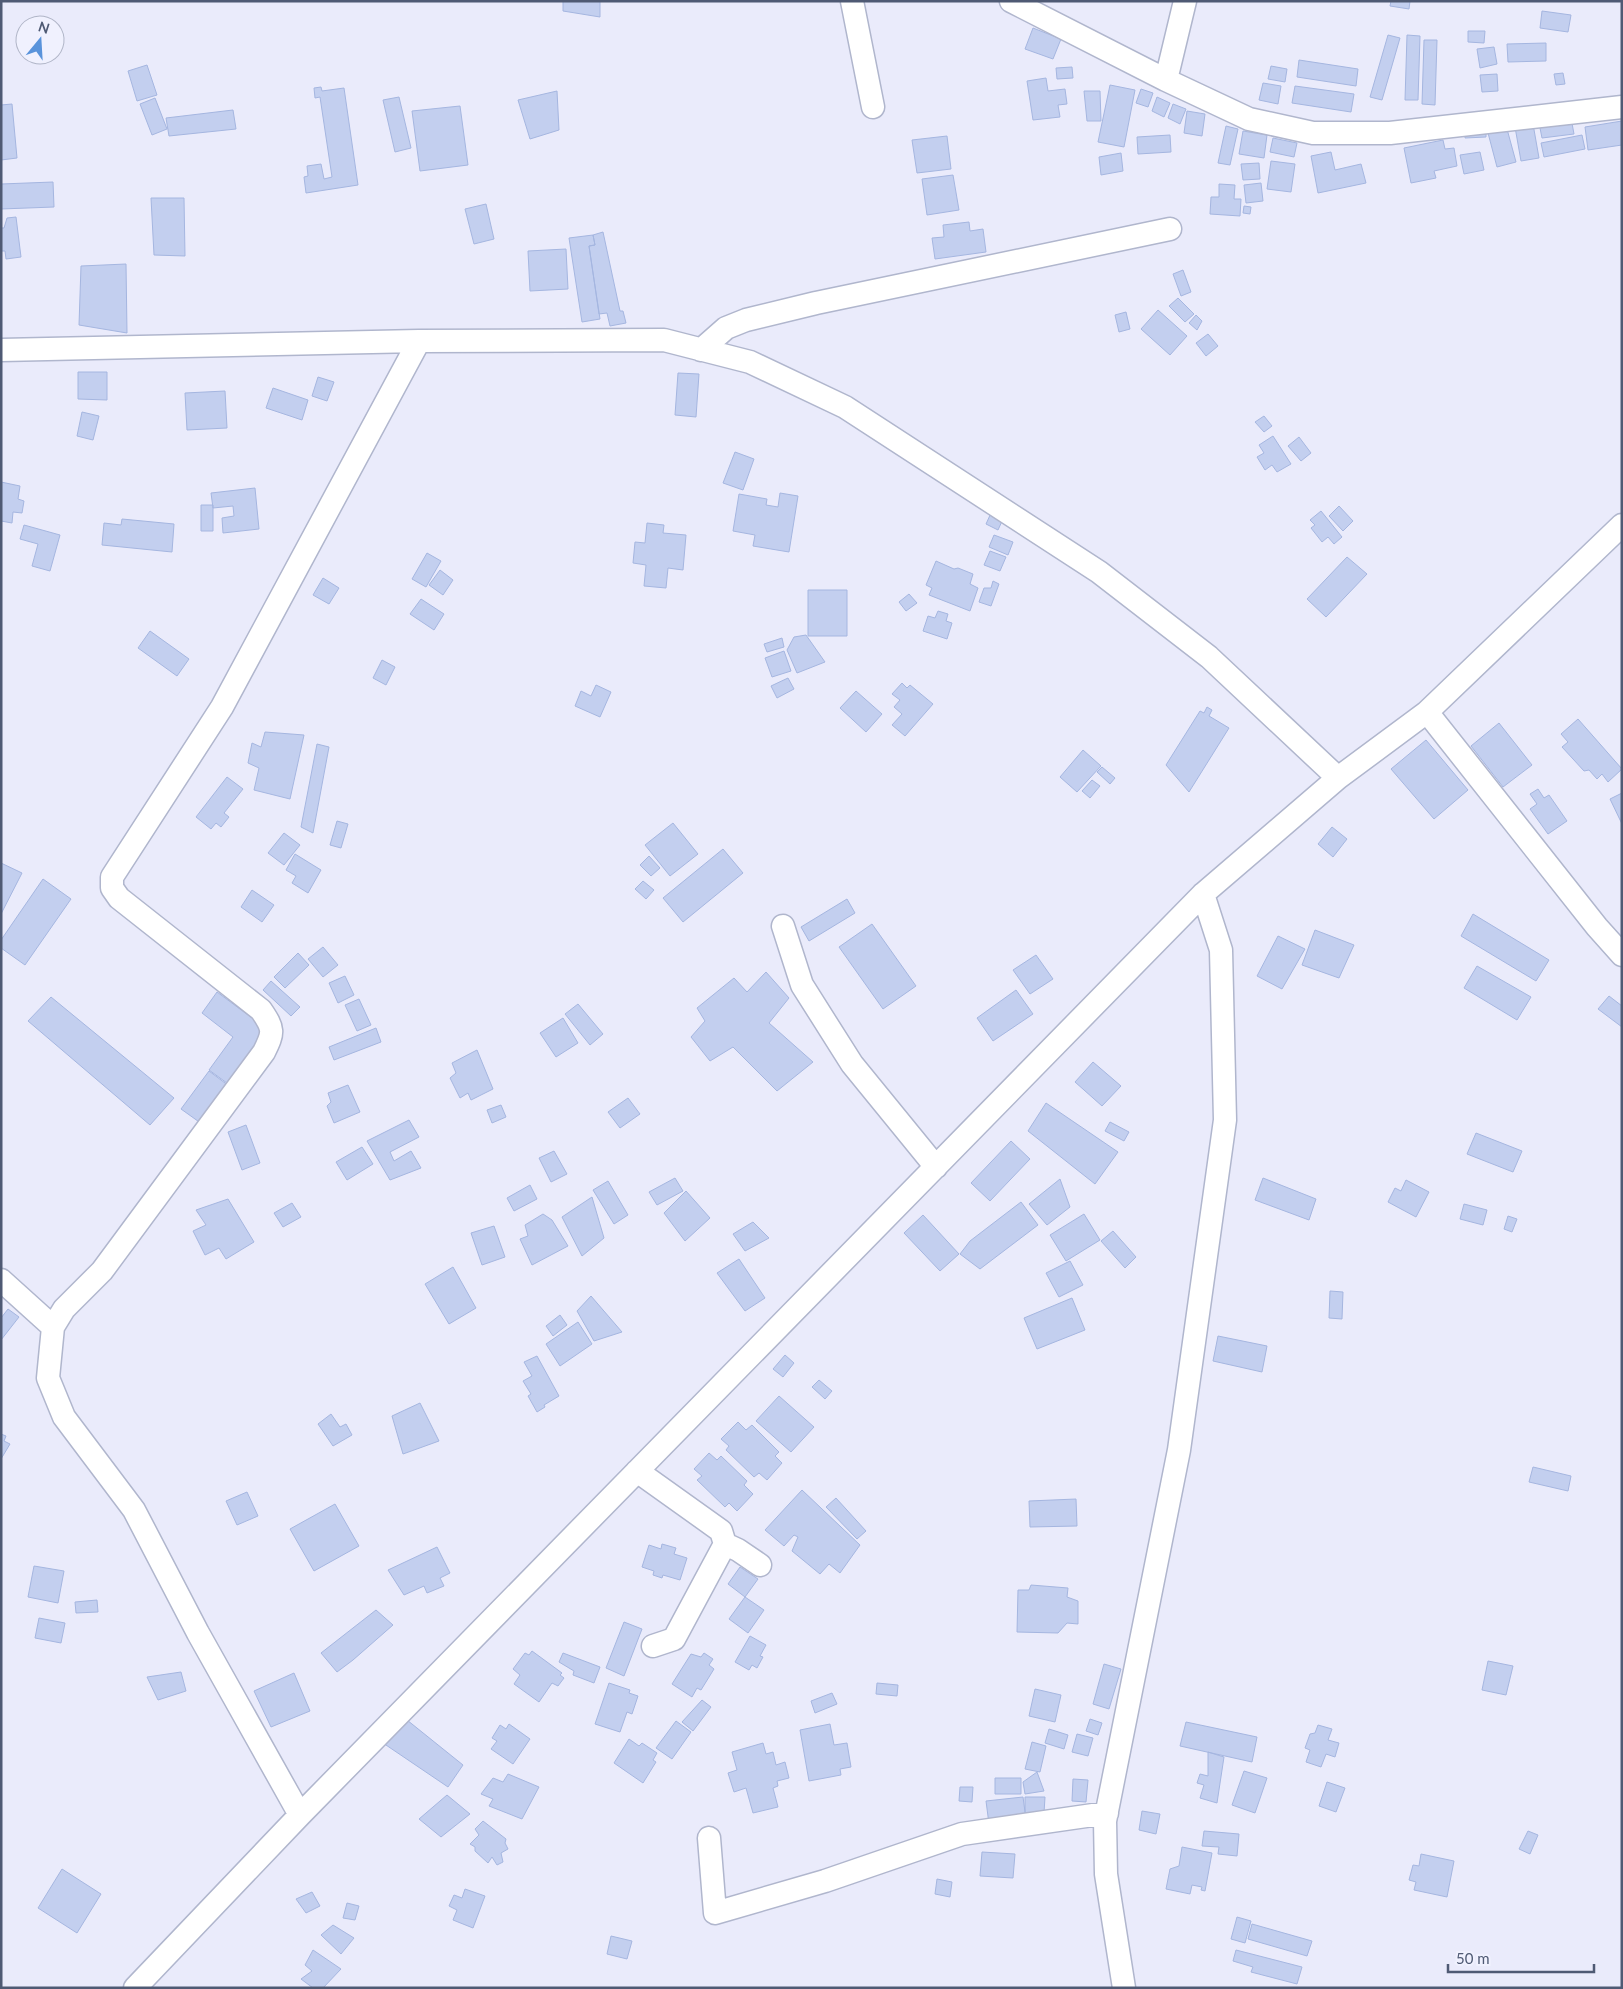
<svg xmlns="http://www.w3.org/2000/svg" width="1623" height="1989" font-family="Lato,sans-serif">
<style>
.building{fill:#c3cfef;stroke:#a5b6e0}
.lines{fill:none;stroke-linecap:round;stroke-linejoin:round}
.minor-casing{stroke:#b0b6cd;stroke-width:25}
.minor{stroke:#fff;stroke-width:22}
</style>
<rect width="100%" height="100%" fill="#eaebfb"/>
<path class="building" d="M563,1H600V17L563,11Z
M1391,1H1410L1409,9L1390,6Z
M1542,11L1571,15L1568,32L1540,28Z
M1033,28L1061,39L1053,59L1025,49Z
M1468,31H1485L1484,43L1468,42Z
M1388,35L1400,38L1382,100L1370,97Z
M1407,35L1420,36L1418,100H1405Z
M1424,40H1437L1435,105L1422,104Z
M1546,43V61L1508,62L1507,44Z
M1494,47L1497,64L1480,68L1477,49Z
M1299,60L1358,69L1356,86L1297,77Z
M147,65L157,95L137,101L128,71Z
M1271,66L1287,69L1285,82L1268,79Z
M1072,67L1073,78L1057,79L1056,68Z
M1563,73L1565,84L1556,85L1554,74Z
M1497,74L1498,91L1482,92L1480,75Z
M1046,78L1048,91L1065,89L1067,104L1058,105L1060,117L1033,120L1027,81Z
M1263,83L1281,86L1278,104L1259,100Z
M1110,85L1135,90L1124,147L1098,142Z
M1295,86L1354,94L1351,112L1292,103Z
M321,87L322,91L344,88L358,185L306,193L304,177L308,176L307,166L321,164L324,179L332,177L320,97L315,98L314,88Z
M1141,89L1153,93L1148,107L1136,103Z
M557,91L559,130L530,139L518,100Z
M1084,91H1100L1101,121H1087Z
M399,97L411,148L395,152L383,100Z
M1157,97L1170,103L1164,117L1152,111Z
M155,98L167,129L152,135L140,104Z
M12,104L17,158L1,160V105Z
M1173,104L1186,109L1180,124L1168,118Z
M460,106L468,165L420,171L412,111Z
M233,110L236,129L169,136L166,118Z
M1187,111L1205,114L1202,136L1184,133Z
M1571,118L1574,134L1542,138L1539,123Z
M1622,121V145L1588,150L1585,127Z
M1533,124L1539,158L1521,161L1515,127Z
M1226,126L1238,129L1230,165L1218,163Z
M1486,129V137L1465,138V130Z
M1507,129L1516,162L1497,167L1488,133Z
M1243,131L1267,135L1264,158L1239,154Z
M1170,135L1171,152L1138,154L1137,137Z
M1582,135L1585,149L1544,157L1541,143Z
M947,136L951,169L917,173L912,140Z
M1273,138L1297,143L1294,157L1270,152Z
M1443,140L1445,149L1454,148L1457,166L1434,171L1436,178L1411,183L1404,148Z
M1331,152L1335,170L1361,164L1366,183L1318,193L1311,156Z
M1480,152L1484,170L1464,174L1460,155Z
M1121,153L1123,171L1101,175L1099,157Z
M1271,161L1295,164L1291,192L1267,189Z
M1259,163L1260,179L1243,180L1241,164Z
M953,175L959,210L927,215L922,179Z
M53,182L54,207L1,209V184Z
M1261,183L1263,201L1246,203L1244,185Z
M1219,184L1235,185L1234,199H1241L1240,216L1210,214L1211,197H1219Z
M151,198H184L185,256L154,255Z
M486,204L494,239L474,244L465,209Z
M1244,206L1251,207L1250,214L1243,213Z
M16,217L21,257L6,259L5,251H1V228H4L7,218Z
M969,222L970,231L983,229L986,252L935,259L932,238L944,237L943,225Z
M603,232L620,311H623L626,323L610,326L607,313L599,314L589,246L595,245L593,235Z
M593,235L595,245L589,246L600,319L582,322L569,238Z
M566,249L568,289L530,291L528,251Z
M126,264L127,333L79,325L81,266Z
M1183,270L1191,292L1181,296L1173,274Z
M1178,298L1194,314L1185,322L1169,306Z
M1158,310L1187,336L1170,355L1141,329Z
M1126,312L1130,329L1119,332L1115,315Z
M1196,315L1202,321L1197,330L1189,323Z
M1208,334L1218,346L1206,356L1196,343Z
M78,372H107V400L78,399Z
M678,373L699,374L696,417L675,415Z
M318,377L334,382L327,401L312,396Z
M273,388L308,400L302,420L266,408Z
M225,391L227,428L187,430L185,393Z
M82,412L99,416L93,440L77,436Z
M1264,416L1272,426L1264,432L1255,422Z
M1273,436L1291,464L1277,472L1272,465L1265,470L1257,457L1264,453L1259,445Z
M1299,437L1311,453L1301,461L1288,446Z
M735,452L754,459L743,490L723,483Z
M1,482L20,486L18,499L24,501L22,513L13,512L12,523L1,521Z
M255,488L259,529L223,533L222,518L234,516L233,506L213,508L211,493Z
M780,493L798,496L789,552L753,546L755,535L733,531L739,494L767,499L766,505L778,507Z
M201,505H213V531H201Z
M1339,506L1353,521L1343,531L1329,516Z
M1321,511L1342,537L1334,544L1328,537L1322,542L1311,528L1315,525L1310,520Z
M991,513L1003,519L998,530L986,524Z
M122,519L174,524L172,552L102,545L104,523L121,525Z
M647,523L664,525L663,533L686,535L683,570L668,568L666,588L644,586L646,565L633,563L635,542L645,543Z
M24,525L60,535L50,571L32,566L38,544L20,539Z
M994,535L1013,542L1008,555L989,547Z
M990,551L1006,557L1000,571L984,565Z
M427,553L441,561L426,587L412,579Z
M1347,557L1367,574L1326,617L1307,599Z
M936,561L954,569L958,568L973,574L970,584L978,588L970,611L929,595L932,588L926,585Z
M440,570L453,580L443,595L429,585Z
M323,578L339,588L329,604L313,595Z
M993,581L999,584L991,606L979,602L984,588H991Z
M808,590H847V636H808Z
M909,594L917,603L906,611L899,602Z
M421,599L444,614L434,630L410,614Z
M938,611L948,614L946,621L952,623L947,639L923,631L928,616L935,618Z
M150,631L189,659L177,676L138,648Z
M806,635L825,662L797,673L787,650L794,637Z
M782,638L784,647L767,652L764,644Z
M784,651L791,671L772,677L765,658Z
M382,660L395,667L386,685L373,678Z
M788,678L794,689L777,698L771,686Z
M902,683L907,688L910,685L933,704L905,736L892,725L902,714L894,707L900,700L892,694Z
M596,685L611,692L600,717L575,706L581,691L591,696Z
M856,691L882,714L866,732L840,708Z
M1207,707L1212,710L1209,716L1229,728L1189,792L1166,765L1200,711L1204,713Z
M1578,719L1622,769L1608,782L1602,774L1597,779L1589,770L1584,771L1562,747L1568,742L1561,734Z
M1499,723L1532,765L1503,787L1471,746Z
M265,732L304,735L290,799L254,790L259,768L248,763L252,743L261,747Z
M1426,740L1468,790L1434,819L1391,769Z
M317,744L329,747L313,833L301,827Z
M1083,750L1101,766L1077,792L1060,777Z
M1102,767L1115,778L1110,784L1097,772Z
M227,777L243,789L224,813L229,817L221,827L216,823L211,829L196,817Z
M1092,780L1100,786L1090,798L1082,791Z
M1538,789L1544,798L1549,795L1567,821L1548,834L1530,809L1537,804L1530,794Z
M1622,793V824L1610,799Z
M337,821L348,824L341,848L330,845Z
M673,823L698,854L670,876L645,845Z
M1332,827L1347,839L1333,857L1318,844Z
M284,833L300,845L284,865L268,853Z
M723,849L743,873L683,922L663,898Z
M295,854L321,870L308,893L292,883L296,876L286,870Z
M649,856L660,868L651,876L640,865Z
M1,863L22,873L1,914Z
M43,879L71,899L25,965L1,948V940Z
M643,881L654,890L646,899L635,889Z
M252,890L274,905L262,922L241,907Z
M847,899L855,913L809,941L801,927Z
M1473,914L1549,960L1536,981L1461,936Z
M872,924L916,986L883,1009L839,947Z
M1315,930L1354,945L1339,978L1302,965Z
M1278,936L1305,949L1282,989L1257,976Z
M323,947L338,965L323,977L308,959Z
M298,953L309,965L285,988L274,977Z
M1036,955L1053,979L1030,994L1013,970Z
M1477,966L1531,997L1517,1020L1464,988Z
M766,972L789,998L769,1023L813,1062L777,1091L733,1047L710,1061L691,1037L705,1021L697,1008L734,978L747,992Z
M345,976L354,995L338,1003L329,983Z
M271,981L300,1007L291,1016L263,990Z
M1016,990L1033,1014L993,1041L977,1018Z
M217,992L271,1032L231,1086L209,1070L233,1037L202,1013Z
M1609,996L1622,1006V1027L1598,1009Z
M51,997L174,1098L150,1125L28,1021Z
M359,999L371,1025L357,1031L345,1005Z
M578,1004L603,1034L590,1045L565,1014Z
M563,1018L578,1043L556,1057L540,1033Z
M376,1028L381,1042L334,1060L329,1047Z
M477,1050L493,1089L471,1100L468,1093L460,1098L450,1078L456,1073L452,1063Z
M1093,1062L1121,1086L1102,1106L1075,1082Z
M209,1071L229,1086L202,1124L181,1109Z
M348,1085L360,1112L334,1123L327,1106L331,1102L328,1093Z
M628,1098L640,1114L620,1128L608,1112Z
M1046,1103L1118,1152L1095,1184L1028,1131Z
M501,1105L506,1117L492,1123L487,1110Z
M409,1120L419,1137L390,1152L394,1161L411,1151L421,1168L390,1180L367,1141Z
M1110,1122L1129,1132L1124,1141L1105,1131Z
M246,1125L260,1163L242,1170L228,1132Z
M1476,1133L1522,1151L1513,1172L1467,1154Z
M1011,1141L1030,1159L990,1201L971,1183Z
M362,1147L373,1164L347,1180L336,1162Z
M554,1151L567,1174L551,1182L539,1158Z
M675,1178L683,1191L657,1205L649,1192Z
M1263,1178L1316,1199L1309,1220L1255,1200Z
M1060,1179L1070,1207L1047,1225L1029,1204Z
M1406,1180L1429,1192L1416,1217L1388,1202L1395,1188L1401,1191Z
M608,1181L628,1215L614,1224L593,1190Z
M530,1185L537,1199L514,1211L507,1198Z
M686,1191L710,1218L685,1241L664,1213Z
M592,1197L604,1238L582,1256L562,1217Z
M228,1199L254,1242L226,1259L219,1248L205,1255L193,1231L206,1225L196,1210Z
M1021,1202L1038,1225L980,1269L960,1254L970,1241Z
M292,1203L301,1217L283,1227L274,1213Z
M1464,1204L1487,1210L1483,1225L1460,1219Z
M543,1214L552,1220L568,1246L532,1265L520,1239L528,1236L525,1225Z
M1084,1214L1100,1240L1066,1261L1050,1235Z
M923,1215L959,1254L940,1271L904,1233Z
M1508,1216L1517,1219L1512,1232L1504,1229Z
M753,1222L769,1238L745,1251L733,1234Z
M494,1226L505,1257L482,1265L471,1233Z
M1113,1231L1136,1257L1125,1268L1101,1241Z
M739,1259L765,1298L745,1311L717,1273Z
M1070,1261L1083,1285L1059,1297L1046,1273Z
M453,1267L476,1308L449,1324L425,1284Z
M1330,1291L1343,1292L1342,1319L1329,1318Z
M591,1296L622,1332L594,1341L577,1311Z
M1072,1298L1085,1330L1037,1349L1024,1318Z
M8,1309L19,1317L1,1340V1318Z
M560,1315L567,1325L553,1336L546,1326Z
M578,1322L592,1344L560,1366L546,1344Z
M1218,1336L1267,1346L1262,1372L1213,1361Z
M785,1355L794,1363L783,1377L773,1369Z
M537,1356L559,1396L544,1405L545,1407L537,1412L528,1396L531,1394L523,1381L532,1376L524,1362Z
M819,1380L832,1391L825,1399L812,1387Z
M779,1396L814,1427L791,1452L756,1421Z
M420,1403L439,1441L403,1454L392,1416Z
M331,1414L340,1427L346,1424L352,1435L333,1446L318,1424Z
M738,1422L746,1430L752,1425L779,1452L775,1456L782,1463L767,1480L759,1473L754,1477L726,1450L729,1446L721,1439Z
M1,1434L6,1436L4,1441L10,1444L1,1459Z
M709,1453L717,1460L721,1456L747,1481L744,1485L753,1494L737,1511L729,1503L725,1507L697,1480L702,1476L694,1469Z
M1533,1467L1571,1476L1568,1491L1529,1482Z
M802,1490L860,1545L840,1573L829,1564L820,1574L792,1551L798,1537L794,1535L784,1546L765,1530Z
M247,1492L258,1516L237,1525L226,1501Z
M836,1498L866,1531L857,1539L826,1507Z
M1076,1499L1077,1526L1030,1527L1029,1501Z
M335,1504L359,1546L314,1571L290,1529Z
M662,1544L676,1548L674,1554L687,1558L680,1580L663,1575L662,1578L653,1575L654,1571L642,1567L649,1545L661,1549Z
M437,1547L450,1573L440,1578L444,1586L427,1593L424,1586L404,1595L388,1570Z
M34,1566L64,1571L58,1603L28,1597Z
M740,1567L758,1579L745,1597L728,1584Z
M1031,1585L1068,1588L1067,1597L1078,1601V1624L1067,1623L1058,1633L1017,1632L1018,1590H1029Z
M745,1597L764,1610L748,1633L729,1619Z
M97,1600L98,1612L76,1613L75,1602Z
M376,1610L393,1625L353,1660L337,1672L321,1653Z
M39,1618L65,1623L61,1643L35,1638Z
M624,1622L642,1629L624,1676L606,1668Z
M750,1636L766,1645L760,1656L763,1657L757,1668L752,1665L749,1670L735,1662Z
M532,1651L562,1673L560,1675L564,1678L558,1686L552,1683L539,1702L514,1684L520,1675L513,1669L525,1653L529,1655Z
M563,1653L600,1667L594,1683L573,1675L574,1671L559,1662Z
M704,1653L713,1659L709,1665L714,1669L701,1690L697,1688L692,1697L672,1684L691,1654L701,1657Z
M1488,1661L1513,1666L1506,1695L1482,1690Z
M1104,1664L1121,1669L1109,1709L1093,1704Z
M181,1672L186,1691L158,1700L147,1677Z
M294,1673L310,1711L271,1727L254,1691Z
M609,1683L630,1690L629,1693L638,1696L632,1714L627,1712L620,1732L595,1724Z
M877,1683L898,1685L897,1696L876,1694Z
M1035,1689L1061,1695L1055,1722L1029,1716Z
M832,1693L837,1704L815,1713L811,1701Z
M702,1700L711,1707L693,1731L682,1722Z
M1090,1719L1102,1723L1098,1735L1086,1731Z
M407,1720L463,1765L448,1787L383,1743Z
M676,1721L691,1732L672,1759L656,1748Z
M1186,1722L1257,1737L1252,1762L1180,1746Z
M509,1724L530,1739L513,1764L491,1749L497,1741L492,1738L500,1725L506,1729Z
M830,1724L834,1745L847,1743L851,1767L840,1769L841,1775L809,1781L800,1730Z
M1318,1725L1332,1729L1328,1740L1339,1743L1335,1757L1326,1754L1321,1767L1306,1762L1310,1750L1305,1748L1310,1734L1315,1733Z
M1049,1729L1068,1735L1064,1749L1045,1743Z
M1077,1734L1093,1738L1088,1756L1072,1752Z
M629,1739L639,1746L642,1743L657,1753L653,1760L656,1762L643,1783L614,1763Z
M1032,1742L1046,1746L1040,1772L1025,1769Z
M763,1743L766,1754L773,1752L776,1765L785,1762L789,1778L777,1781L778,1786L773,1788L778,1807L753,1813L746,1788L734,1792L728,1773L737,1770L732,1752Z
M1208,1752L1224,1757L1217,1803L1200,1798L1204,1785L1197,1783L1200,1774L1208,1776Z
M1244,1771L1267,1778L1255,1813L1232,1805Z
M1037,1772L1044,1791L1025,1794L1023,1782Z
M508,1774L539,1787L522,1819L489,1806L493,1799L481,1794L493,1778L503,1782Z
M995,1778H1021V1794H995Z
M1073,1779L1088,1780L1086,1802L1072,1801Z
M1327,1782L1345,1788L1336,1812L1319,1806Z
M960,1787H973L972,1802L959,1801Z
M447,1795L470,1814L441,1837L419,1819Z
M1023,1797L1026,1819L989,1824L986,1801Z
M1025,1797H1045L1044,1813H1025Z
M1142,1811L1160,1814L1156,1834L1139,1830Z
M483,1821L506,1839L505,1843L508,1849L501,1853L503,1862L497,1865L492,1857L488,1863L475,1851V1847L470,1844L479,1835L475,1829Z
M1204,1831L1239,1834L1237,1856L1218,1854L1219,1847L1202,1846Z
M1528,1831L1538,1835L1530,1854L1519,1849Z
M1182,1847L1212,1853L1205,1891L1201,1890L1202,1887L1192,1885L1190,1894L1166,1889L1170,1869L1179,1866Z
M982,1852L1015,1854L1013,1878L980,1876Z
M1421,1854L1454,1861L1447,1897L1414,1890L1416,1882L1409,1880L1413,1865L1419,1866Z
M62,1869L101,1894L77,1933L38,1908Z
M937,1879L952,1882L950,1897L935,1894Z
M465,1889L485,1896L473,1928L453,1920L457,1910L449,1906L454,1895L462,1898Z
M312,1892L320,1906L306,1913L296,1899Z
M347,1903L359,1906L355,1920L343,1918Z
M1237,1917L1251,1921L1245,1943L1231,1939Z
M1252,1924L1312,1941L1307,1956L1248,1939Z
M333,1925L354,1938L341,1954L321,1935Z
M611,1936L632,1941L627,1959L607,1954Z
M313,1950L341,1969L323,1988H313L301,1979L312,1971L305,1965Z
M1236,1950L1302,1967L1297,1984L1251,1972L1253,1967L1233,1961Z"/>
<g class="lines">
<defs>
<path id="minor" d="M852,1L873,107
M1011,1L1166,80L1249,119L1313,133H1390L1622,107
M1166,80L1185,1
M1,350L419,341L664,340L750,362L845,407L1099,572L1209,657L1338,778
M701,350L726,328L746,320L816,303L1170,229
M1427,712L1597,927L1622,955
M783,926L802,985L852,1064L936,1167
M1,1280L53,1327
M637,1471L721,1531L725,1544L738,1550L760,1565
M653,1646L674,1639L725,1544
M300,1815L198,1633L134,1510L64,1417L48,1378L53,1327L64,1309L102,1271L264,1052C274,1032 274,1029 261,1010L119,898L112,888V877L222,707L419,341
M709,1838L715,1913L825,1881L962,1834L1107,1813
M135,1988L300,1815L1203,894L1338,778L1427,712L1622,525
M1124,1988L1106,1874L1105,1821L1179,1450L1225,1120L1221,950L1203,894"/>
</defs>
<use href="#minor" class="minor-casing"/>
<use href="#minor" class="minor"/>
</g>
<rect width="1623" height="1989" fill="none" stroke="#4f5a74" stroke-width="5"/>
<g transform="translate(40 40) rotate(18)"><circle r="24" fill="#f0f1fe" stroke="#b0b5c7"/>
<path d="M0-4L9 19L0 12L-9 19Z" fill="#5993db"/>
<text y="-8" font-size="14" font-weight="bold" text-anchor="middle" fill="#4f5a74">N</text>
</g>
<path d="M1448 1964v8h146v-8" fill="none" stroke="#4f5a74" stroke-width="2.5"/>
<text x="1456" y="1964" font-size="15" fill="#4f5a74" stroke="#f0f1fe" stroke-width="4" paint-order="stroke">50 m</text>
</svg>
